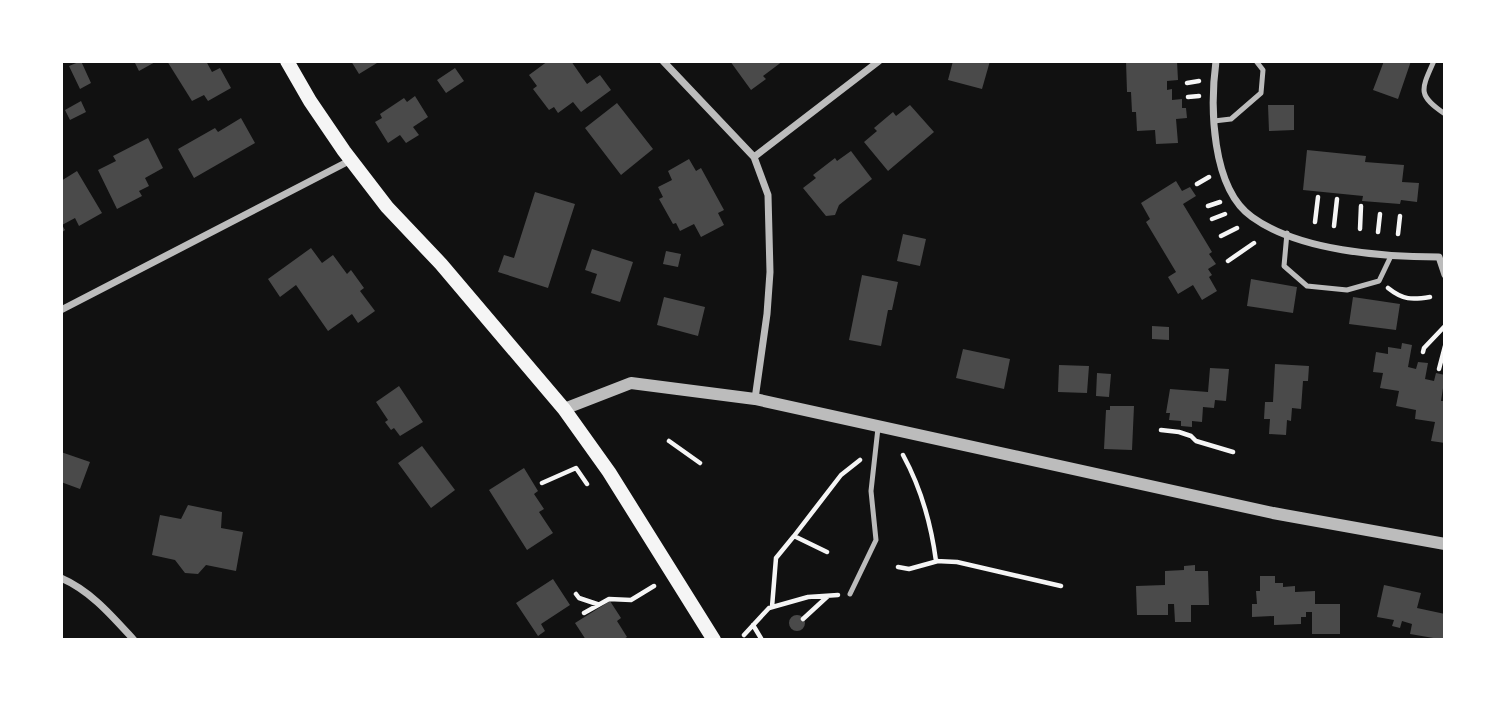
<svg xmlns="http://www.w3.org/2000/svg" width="1506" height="701" font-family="Jost,sans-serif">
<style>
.building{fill:#4a4a4a}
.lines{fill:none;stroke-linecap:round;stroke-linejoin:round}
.path{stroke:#f5f5f5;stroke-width:4.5}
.service{stroke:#bcbcbc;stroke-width:5}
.minor{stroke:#bcbcbc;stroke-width:7}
.tertiary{stroke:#bcbcbc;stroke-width:12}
.secondary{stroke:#f5f5f5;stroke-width:14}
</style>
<rect width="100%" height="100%" fill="#111"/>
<path class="building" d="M81,61L91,83L80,89L69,66Z
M134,61H157L139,71Z
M167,61H206L212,72L220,68L231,88L208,101L204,95L192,101Z
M351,61H376L377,63L359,74Z
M548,61H571L587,84L600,75L611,90L581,112L573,102L558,113L554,107L549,110L533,89L537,86L529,75Z
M730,61H783L763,76L766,79L751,90Z
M953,61H990L982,89L948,80Z
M1126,61H1177L1178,80L1167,81V90L1172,89V100L1182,99V108H1186L1187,118L1176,119L1178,143L1156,144L1155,130L1137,131L1136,112H1132L1131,92H1127Z
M1384,61H1411L1398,99L1373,90Z
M455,68L464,81L446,93L437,80Z
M415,96L428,117L413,127L419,135L406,143L400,135L388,143L375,122L382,118L380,114L404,98L407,102Z
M81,101L86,112L70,120L65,110Z
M617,103L653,149L621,175L585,128Z
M910,105L934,132L888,171L864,142L877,131L874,128L893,112L896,116Z
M1268,105H1294V130L1269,131Z
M241,118L255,143L194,178L178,149L215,128L218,132Z
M148,138L163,168L145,178L149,186L139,191L142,196L117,209L98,170L116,161L113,156Z
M1307,150L1366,156L1365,162L1404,165L1402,182L1419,183L1417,202L1401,200L1400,204L1362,201L1363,196L1303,190Z
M851,151L872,179L839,205L835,215L826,216L803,188L816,178L813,175L835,158L837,161Z
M689,159L696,171L701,168L724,210L718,213L724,225L701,237L694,224L680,231L676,223L673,224L659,199L663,197L658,187L672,180L668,171Z
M77,171L102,213L79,226L75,218L62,225L65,230L61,233V181Z
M1176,181L1182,191L1190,187L1196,196L1183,204L1212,252L1209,254L1216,264L1208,269L1212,275L1209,277L1217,291L1202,300L1193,285L1178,294L1168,277L1176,272L1146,222L1150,219L1141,203Z
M535,192L575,204L548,288L498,272L504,255L514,258Z
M903,234L926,239L920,266L897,261Z
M311,248L322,263L333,255L347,274L351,270L364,288L360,291L375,311L358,323L352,314L328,331L296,285L280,297L268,279Z
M592,249L633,262L620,302L591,293L597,274L585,270Z
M666,251L681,254L678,267L663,264Z
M862,275L898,282L892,310H888L881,346L849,340Z
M1251,279L1297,287L1293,313L1247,306Z
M664,297L705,307L698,336L657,325Z
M1353,297L1400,304L1396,330L1349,324Z
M1152,326L1169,327V340L1152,339Z
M1402,343L1412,345L1408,367L1416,369L1418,362L1428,363L1425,379L1434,381L1436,373L1445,375L1441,401H1445V443L1431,441L1435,422L1415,419L1416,410L1396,406L1399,391L1380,388L1383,373L1373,372L1376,352L1388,354V347L1401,349Z
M963,349L1010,359L1004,389L956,378Z
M1275,364L1309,366L1308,381H1303L1301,409L1292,408L1291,421L1287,420L1286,435L1269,434L1270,419H1264L1265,402H1273Z
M1059,365L1089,366L1087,393L1058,392Z
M1210,368L1229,369L1226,401L1215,400L1214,408L1203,407L1202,422L1192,421V427L1181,426V421L1169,420L1170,413H1166L1170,389L1208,392Z
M1097,373L1111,374L1109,397L1096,396Z
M399,386L423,422L400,436L394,428L391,430L385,422L388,420L376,402Z
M1110,406H1134L1132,450L1104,449L1106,410H1110Z
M422,446L455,490L431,508L398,463Z
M61,452L90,462L80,489L61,482Z
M524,468L538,491L534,494L544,509L539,512L553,533L527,550L489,490Z
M188,505L222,512L221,528L243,532L236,571L206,565L198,574L185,573L175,560L152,555L160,515L181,519Z
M1195,565V571H1208L1209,605H1191V622H1175L1174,604H1168V615H1137L1136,586L1165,585V571L1184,570V566Z
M1260,576H1275V583H1283V587L1295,586V592L1315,591V604H1340V634H1312V612H1306V617H1301V624L1274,625V616L1252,617V604H1257L1256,591H1260Z
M553,579L570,605L541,624L545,631L538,636L516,603Z
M1384,585L1421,593L1417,608L1445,614V640L1410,634L1412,624L1402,621L1400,628L1392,626L1394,620L1377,617Z
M610,601L621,618L617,621L627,637L622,640H586L575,623Z
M789 623a8 8 0 1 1 16 0a8 8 0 1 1-16 0Z"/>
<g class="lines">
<path class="path" d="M1187,83L1199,81
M1188,97L1199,96
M1197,184L1209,177
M1208,206L1220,202
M1212,219L1225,214
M1315,222L1318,197
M1334,226L1337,199
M1360,229L1361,206
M1378,232L1380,214
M1398,234L1400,216
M1221,236L1237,228
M1228,261L1254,243
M1388,288C1403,300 1412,300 1430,297
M1423,352L1424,348L1444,327
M1439,369L1445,346
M1161,430L1179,432L1191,436L1196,441L1233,452
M669,441L700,463
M903,455C921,488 931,523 936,561L957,562L1061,586
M542,483L576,468L587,484
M794,536L841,475L860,460
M898,567L909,569L938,561
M576,594L579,598L597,604
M772,607L776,558L794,536L827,552
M584,613L609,599L631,600L654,586
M803,619L828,596
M753,625L762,640
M744,635L769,608L808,597L838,595"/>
<path class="service" d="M1434,61C1421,90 1417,95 1445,114
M1214,121L1231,119L1261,93L1263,70L1256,61
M1287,233L1284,266L1307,286L1347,290L1379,281L1391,256
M850,594L876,540L871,491L878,428"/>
<path class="minor" d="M663,61L754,157L768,195L770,272L767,314L755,399
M1216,61C1210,106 1211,188 1252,217C1299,251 1383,257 1439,257L1445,275
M754,157L879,61
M61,310L351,160
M61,578C91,591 112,616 134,640"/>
<path class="tertiary" d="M564,409L631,383L755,399L1273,513L1445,544"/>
<path class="secondary" d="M287,61L310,101L344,151L387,207L441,264L564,409L609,472L714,640"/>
</g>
<rect width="1506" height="701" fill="none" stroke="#ffffff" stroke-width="126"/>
</svg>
